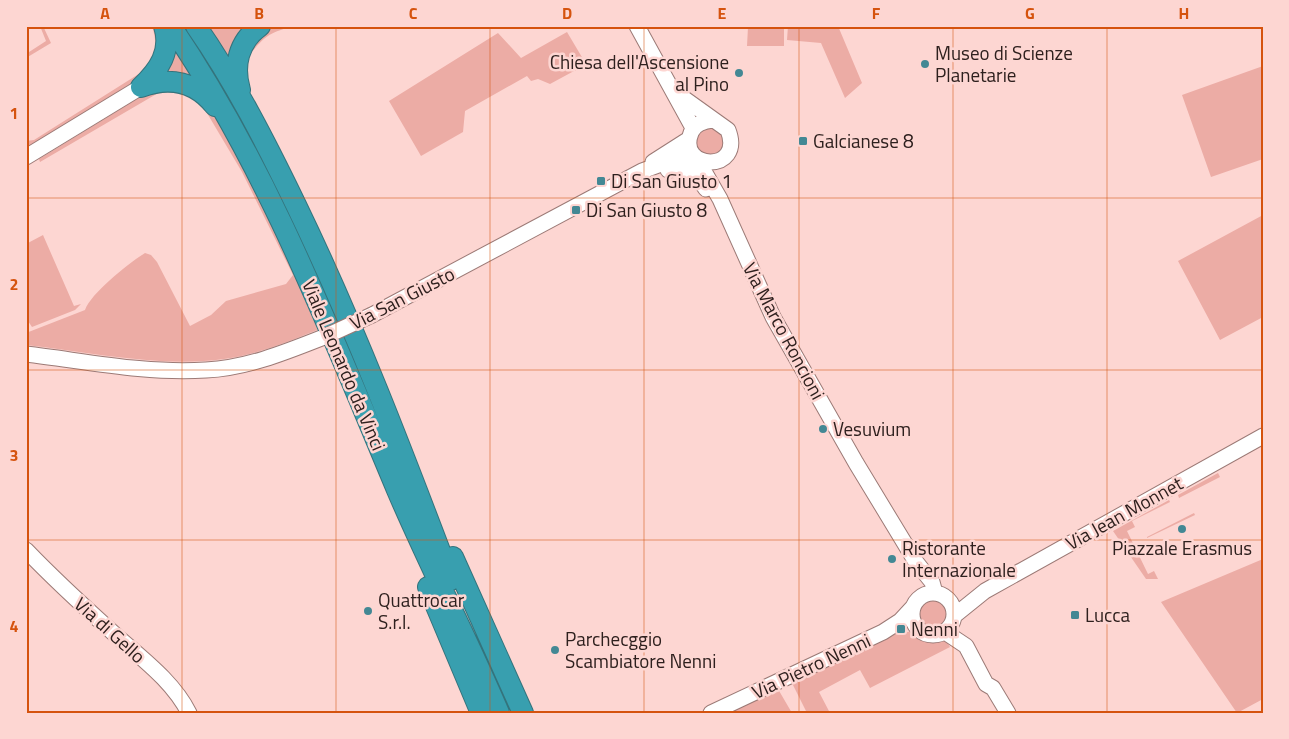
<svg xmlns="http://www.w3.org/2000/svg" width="1289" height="739" font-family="'Titillium Web',sans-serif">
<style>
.green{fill:#ecaca5}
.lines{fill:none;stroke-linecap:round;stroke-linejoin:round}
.secondary-casing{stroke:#9c7a76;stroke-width:17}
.highway-casing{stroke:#34737c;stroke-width:22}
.secondary{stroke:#fff;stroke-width:15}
.highway{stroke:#389faf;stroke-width:20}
.secondary-bridge-casing{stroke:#9c7a76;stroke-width:17;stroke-linecap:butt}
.secondary-bridge{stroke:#fff;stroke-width:15}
.grid{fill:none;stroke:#d5530e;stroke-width:1;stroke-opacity:0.55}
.poi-dot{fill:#438894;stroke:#fdd6d2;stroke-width:2}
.labels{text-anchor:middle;stroke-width:5;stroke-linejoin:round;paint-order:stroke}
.poi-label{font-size:19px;fill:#2e201e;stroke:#fdd6d2;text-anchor:start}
.street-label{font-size:19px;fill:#2e201e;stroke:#fdd6d2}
.neatline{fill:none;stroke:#d5530e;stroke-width:2}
.grid-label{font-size:16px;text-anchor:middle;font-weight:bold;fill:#d5530e}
</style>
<rect width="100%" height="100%" fill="#fdd6d2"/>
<path class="green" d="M40,26H43L51,43L26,58V54L46,41Z
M152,26H159L163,43L140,78L27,148L26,141L34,140L145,70C155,54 158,44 152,26Z
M202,26H253L232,67Z
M268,26H296C262,33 263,41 241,64Z
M788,26H838L862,83L845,98L821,43L787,40Z
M748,27L784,28V46H747Z
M567,32L586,64L593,66V69L574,71L550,84L538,79L531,81L527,76L465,111L463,132L421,156L389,101L498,33L521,58Z
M169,40L198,79L160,73Z
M1263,66V159L1211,177L1182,95Z
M166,84C187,85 202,94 213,111L267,205L322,328C290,341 259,354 224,359C159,368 91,352 26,345V333L85,310C91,293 129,263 145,253L151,255L157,262L190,326L211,315L226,301L286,284L293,275L242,172L204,108L191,95L165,89L40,162L39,159L140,97Z
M710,126L722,133L724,147L718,155L699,154L694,136L696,132Z
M1263,215V317L1220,340L1178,261Z
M43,235L74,306L81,304L75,310L32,327L26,318V244Z
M1218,473L1220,477L1179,498L1178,495Z
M1169,500L1170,502L1132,521L1135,527L1127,531L1148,574L1154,571L1158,579H1146L1113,531Z
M1194,513L1195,515L1147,538V537Z
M1263,559V699L1237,713L1161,602Z
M919 614a16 16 0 1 1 32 0a16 16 0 1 1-32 0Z
M913,631L930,639L944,637L950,647L870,688L860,670L819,692L830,713H807L790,679L884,636Z
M778,689L792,713H727Z"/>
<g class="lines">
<defs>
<path id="secondary" d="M637,26L693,128
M675,92L728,130C745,174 676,170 691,133C694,124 703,121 713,120
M26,157L141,87
M701,161L705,173L720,199L773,317L856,463L916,562L932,582L935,593
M653,162L689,139
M668,170C692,167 693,171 706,189
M372,315L642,171L672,160L695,157
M26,354C85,361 146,374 206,370C247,368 286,352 324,337
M26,550C53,578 81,604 110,630C137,655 172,679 189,713
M912 614a21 21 0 1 1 42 0a21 21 0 1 1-42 0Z
M954,616L985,591L1263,436
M945,632L966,646L986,684L993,688L1008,713
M711,713L883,632L900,621L912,608"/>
<path id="highway" d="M171,26C268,169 330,331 397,490C429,565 467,638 499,713
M196,26C235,82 266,143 296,205C355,327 403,453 451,580
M141,87C170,76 196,82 215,106
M141,87C159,70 172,51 164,26
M240,90C233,66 238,42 260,26
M453,557L523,713
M428,587L481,713"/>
</defs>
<use href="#secondary" class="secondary-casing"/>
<use href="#highway" class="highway-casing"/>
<use href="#secondary" class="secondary"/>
<use href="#highway" class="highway"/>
<defs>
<path id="secondary-bridge" d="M324,337L372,315"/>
</defs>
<use href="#secondary-bridge" class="secondary-bridge-casing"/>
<use href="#secondary-bridge" class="secondary-bridge"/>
</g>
<path class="grid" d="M182,26V713M336,26V713M490,26V713M644,26V713M799,26V713M953,26V713M1107,26V713M26,198H1263M26,370H1263M26,540H1263"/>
<g class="poi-dot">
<circle cx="925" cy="64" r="5"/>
<circle cx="739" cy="73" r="5"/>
<rect x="798" y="136" width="10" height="10" rx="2.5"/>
<rect x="596" y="176" width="10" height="10" rx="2.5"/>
<rect x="571" y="205" width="10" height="10" rx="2.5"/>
<circle cx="823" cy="429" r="5"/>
<circle cx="1182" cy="529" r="5"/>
<circle cx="892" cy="559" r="5"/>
<circle cx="368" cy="611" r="5"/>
<rect x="1070" y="610" width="10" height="10" rx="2.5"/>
<rect x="896" y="624" width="10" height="10" rx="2.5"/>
<circle cx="555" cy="650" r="5"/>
</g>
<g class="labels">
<g class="poi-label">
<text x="935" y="60">Museo di Scienze<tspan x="935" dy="22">Planetarie</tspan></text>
<text x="729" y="69" text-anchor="end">Chiesa dell'Ascensione<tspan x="729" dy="22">al Pino</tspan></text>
<text x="813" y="148">Galcianese 8</text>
<text x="611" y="188">Di San Giusto 1</text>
<text x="586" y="217">Di San Giusto 8</text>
<text x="833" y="436">Vesuvium</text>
<text x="902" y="555">Ristorante<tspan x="902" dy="22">Internazionale</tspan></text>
<text x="1182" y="555" text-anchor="middle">Piazzale Erasmus</text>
<text x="378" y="607">Quattrocar<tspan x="378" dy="22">S.r.l.</tspan></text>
<text x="1085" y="622">Lucca</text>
<text x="911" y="636">Nenni</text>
<text x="565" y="646">Parchecggio<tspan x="565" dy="22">Scambiatore Nenni</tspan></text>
</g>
<g class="street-label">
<text transform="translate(402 298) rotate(-27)" y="7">Via San Giusto</text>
<text transform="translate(784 331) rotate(62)" y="7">Via Marco Roncioni</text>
<text transform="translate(344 365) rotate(67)" y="7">Viale Leonardo da Vinci</text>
<text transform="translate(1124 513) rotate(-29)" y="7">Via Jean Monnet</text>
<text transform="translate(110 630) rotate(42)" y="7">Via di Gello</text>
<text transform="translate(811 666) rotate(-25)" y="7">Via Pietro Nenni</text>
</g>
</g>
<rect width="1289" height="739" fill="none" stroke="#fdd6d2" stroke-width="55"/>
<rect x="28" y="28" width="1234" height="684" class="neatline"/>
<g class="grid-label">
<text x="105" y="19">A</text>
<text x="259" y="19">B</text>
<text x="413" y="19">C</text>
<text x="567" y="19">D</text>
<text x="722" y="19">E</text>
<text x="876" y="19">F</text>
<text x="1030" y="19">G</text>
<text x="1184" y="19">H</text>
<text x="14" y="119">1</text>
<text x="14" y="290">2</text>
<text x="14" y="461">3</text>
<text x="14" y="632">4</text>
</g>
</svg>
